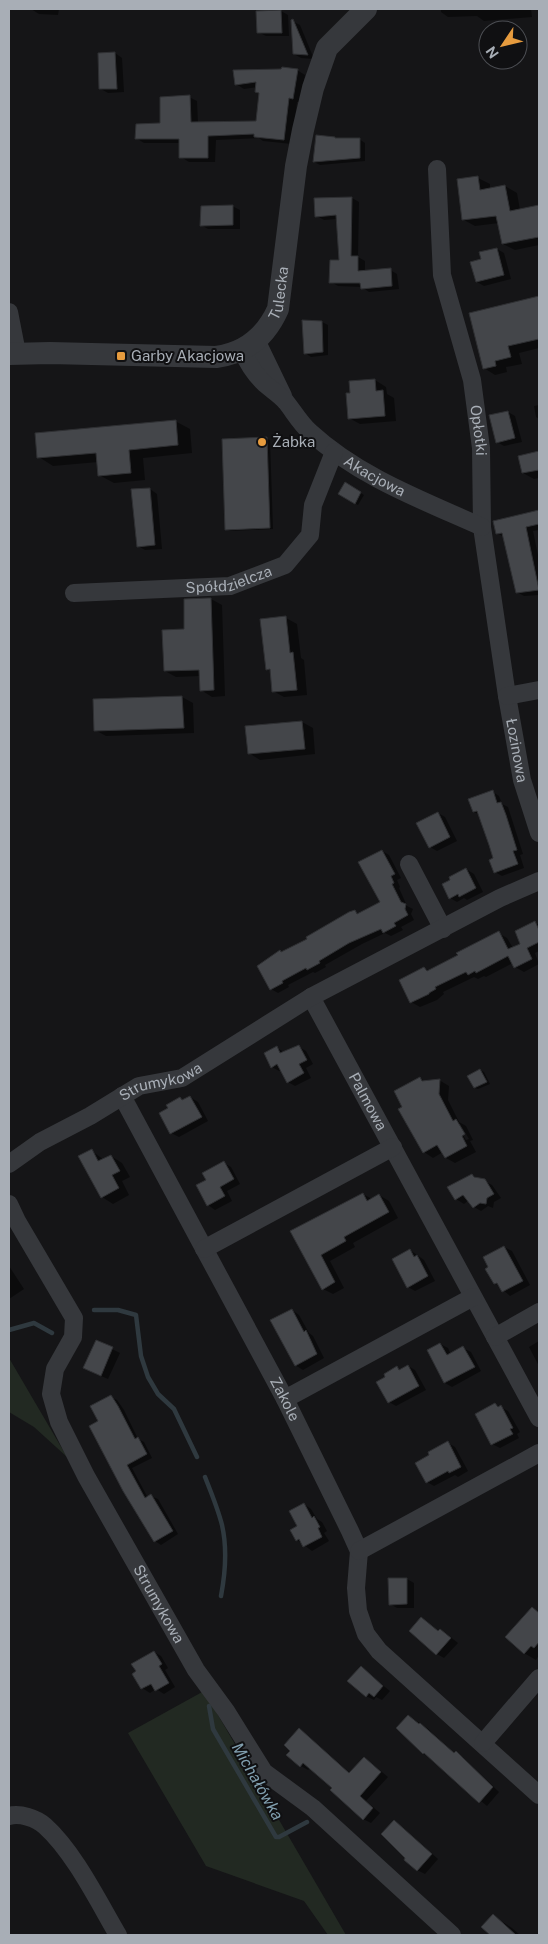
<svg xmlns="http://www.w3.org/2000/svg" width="548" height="1944" font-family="'Public Sans',sans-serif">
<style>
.green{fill:#222922}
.shadow{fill:#0007;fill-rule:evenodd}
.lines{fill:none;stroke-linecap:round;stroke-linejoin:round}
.stream{stroke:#2f393f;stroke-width:4.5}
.building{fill:#44464a;stroke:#2f3033}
.minor{stroke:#36383c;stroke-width:18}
.tertiary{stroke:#36383c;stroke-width:22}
.poi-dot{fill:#e69b3e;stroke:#101012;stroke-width:2}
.labels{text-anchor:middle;stroke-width:4;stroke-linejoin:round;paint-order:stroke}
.street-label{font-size:15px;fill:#a8aeb6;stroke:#101012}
.poi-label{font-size:15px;fill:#a8aeb6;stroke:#101012;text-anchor:start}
.water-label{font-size:16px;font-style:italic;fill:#819faf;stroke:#101012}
</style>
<rect width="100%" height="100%" fill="#151517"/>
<path class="green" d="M9,1358L67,1457L34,1427L9,1412Z
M204,1691L346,1935H328L304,1901L206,1866L128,1733Z"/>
<path class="shadow" d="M31,9H59L58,15L39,14Z
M125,9H145V10H127Z
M441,9H531L532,17L484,21L477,16L448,17L441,12Z
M281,11L288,15L289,36H266L258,32Z
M292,21L300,25L314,59L301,58L294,54Z
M115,53L122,58L124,92L108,93L101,89Z
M297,70L305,75L301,102H297L292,144L263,141L259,138L216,140L215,162H189L181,157V143H144L136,138L161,125L189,97L197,101L198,123L257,122L260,94L256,91L257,87L244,89L236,84Z
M359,139L365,143V161L320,165L314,162Z
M478,178L490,184V190L505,186L517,193L520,210L539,206V245L515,250L503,244L499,223L475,226L464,220Z
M352,198L359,202L358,257L365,261V272L390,270L397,274L399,289L369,292L362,287L338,286L331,282L340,261L337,219L324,220L317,216Z
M232,206L240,210V229H208L201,225Z
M497,249L504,253L511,279L484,286L477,282L483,260Z
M539,298V348L519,353L522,364L506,367L507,372L495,375L484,368L471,314Z
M303,322H322L328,325V355L311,357L305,353Z
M375,380L386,387L387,394L394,398L396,421L360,424L349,418Z
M539,405V419L536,417L534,406Z
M508,412L515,416L522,442L504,446L497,442Z
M175,421L190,429L192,453L143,458L145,480L114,483L99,475L98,462L53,466L39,457Z
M266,439L270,440L273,529L230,531L226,529Z
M539,452V478L534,479L523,473L519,456Z
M345,484L364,495L358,505L339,494Z
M150,489L157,494L162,549L145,550L138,546Z
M539,512V530L533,531L539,560V595L524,596L517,592L504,537L497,533L494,522Z
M211,599L222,605L225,696L212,697L201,690L200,676L176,677L165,671L186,630Z
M286,618L297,624L301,658L304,660L307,695L284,697L273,691L271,671L267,669Z
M182,697L193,703L194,733L106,736L95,730L94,700Z
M302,722L313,728L315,754L260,760L249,753Z
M493,792L499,796L502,804L508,807L523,854L520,855L524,868L502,876L495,872V859L480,815L474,812Z
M438,813L445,817L457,841L437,851L430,847Z
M382,851L389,855L401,878L397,880L400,887L399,888L407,906L413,909L411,914L414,920L401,927L403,930L391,936L385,933L362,944L325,965L326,967L315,973L313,972L288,985L289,987L278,993L271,989L282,953L355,912L359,914L382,902Z
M466,869L474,874L483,892L467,900L464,898L457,902L450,898Z
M535,923L539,925V951L535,953L539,964L524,972L515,967L513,963L486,977L484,976L478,979L474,977L443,992L444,994L437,1000L420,1007L411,1002L424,968L430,971L498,933L507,938L513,948L521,945Z
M299,1047L306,1051L313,1064L306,1068L311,1078L295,1086L288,1082L281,1070L279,1071L272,1067L277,1048L284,1052Z
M480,1070L484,1072L490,1084L478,1089L475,1088L469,1076Z
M420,1078L426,1082L439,1080L449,1086L448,1100L459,1122L466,1126L473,1140L470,1141L476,1152L455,1163L446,1158L443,1152L433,1158L424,1152L404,1107ZM457,1124H460L469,1139L466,1140Z
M190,1097L198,1102L208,1121L179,1137L171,1133L169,1109L180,1099L184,1101Z
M92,1151L104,1160L111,1156L122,1163L130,1177L122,1181L129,1195L113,1204L102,1197Z
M224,1163L231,1167L240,1184L227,1191L232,1201L215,1210L208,1205L198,1186L208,1180Z
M472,1175L492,1185L501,1198L494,1202L493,1208L488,1206L481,1211L474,1207L469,1200L464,1204L456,1199L449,1188Z
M363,1194L372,1199L379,1195L389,1201L398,1218L353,1243L355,1247L330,1261L344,1288L333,1294L323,1289L292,1232Z
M504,1247L512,1251L530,1285L510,1296L495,1283L490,1268Z
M410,1250L424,1260L435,1281L415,1291L408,1287Z
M9,1266L24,1289L9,1299Z
M292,1310L299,1315L309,1333L313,1336L324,1358L303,1370L295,1365Z
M96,1341L120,1353L108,1379L92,1372Z
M539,1341V1366L529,1347Z
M440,1344L448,1348L451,1355L463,1348L471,1352L481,1371L452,1387L445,1383L429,1350Z
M408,1366L415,1370L426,1390L396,1406L389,1402L387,1377L397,1368L401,1370Z
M111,1397L117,1400L124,1410L138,1439L144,1442L152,1458L132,1468L148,1498L151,1496L158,1499L178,1534L161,1545L155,1541L100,1422Z
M495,1404L508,1411L520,1432L517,1434L519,1438L500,1448L492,1444Z
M448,1443L455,1447L468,1471L458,1477L455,1475L434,1486L427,1482Z
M304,1504L311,1509L317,1519L322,1522L327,1531L324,1533L329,1541L312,1551L297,1540L298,1527Z
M407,1579L414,1583V1608H397L390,1604Z
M532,1608L539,1612V1655L536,1660L524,1653Z
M422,1618L439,1632L441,1630L448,1635L458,1643L444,1658L437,1654Z
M154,1652L161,1656L168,1668L165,1670L175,1687L164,1694L156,1689L150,1693L142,1688L134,1674Z
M361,1668L390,1691L382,1700L376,1697L374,1700L366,1696Z
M409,1716L427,1728L455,1754L463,1757L499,1792L487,1806L423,1753Z
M299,1730L306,1734L351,1774L365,1758L388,1777L366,1801L380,1813L371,1823L363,1819L334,1788L311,1767L308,1770L301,1766L292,1750Z
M394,1822L401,1826L438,1859L425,1874L417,1870Z
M493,1916L512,1928L520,1935H491L483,1927Z"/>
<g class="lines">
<path class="stream" d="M94,1310H118L136,1315L141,1356L148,1377L158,1394L174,1409L197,1457
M9,1330L34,1323L52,1333
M205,1477C211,1492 218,1509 222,1525C227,1547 225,1575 221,1596
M209,1706L213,1729L276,1837H279L307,1822"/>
</g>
<path class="building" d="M281,10L282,33H257L256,11Z
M293,19L308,55L293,54L291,20Z
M115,52L117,89H99L98,53Z
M282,67L298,69L293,99L289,98L284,140L254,137V134L208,136V158H179V139H135L136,124L160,123V97L190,95L191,122L256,121L259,93L255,92L256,82L235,85L233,70L281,69Z
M316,135L335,137V138H360V158L313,162Z
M478,176L480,190L505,185L510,211L539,205V237L502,244L496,216L462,220L457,179Z
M352,197L351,256H358V271L391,268L392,286L361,289L360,283H329L330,260H339L336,215L315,217L314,198Z
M233,205V225L200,226L201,206Z
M497,248L504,275L476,282L470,262L481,259L479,252Z
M539,296V339L508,346L511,357L495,361L496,366L483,369L469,313Z
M302,320L322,321L323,352L304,354Z
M375,379L376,391L383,390L385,416L348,419L346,393H350L349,381Z
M508,411L515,438L496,443L489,415Z
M176,420L178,445L129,450L131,473L98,476L96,453L37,458L35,433Z
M267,437L270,528L225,530L222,439Z
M539,451V470L522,473L518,456Z
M345,482L361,492L355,504L338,494Z
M150,488L155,545L137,547L131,489Z
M539,510V524L526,527L539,590L516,593L502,533L496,534L493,521Z
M208,598H211L214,690L200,691L199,670L164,671L162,630L184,629V599Z
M286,616L290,653L293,652L297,690L272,692L270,669L266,670L260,619Z
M182,696L184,728L94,731L93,699Z
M302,721L305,749L248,754L245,726Z
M493,790L497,803L501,802L506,815L517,850L513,851L518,864L494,873L489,860L493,858L489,845L477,811L473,812L468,799Z
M438,812L450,837L429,848L416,823Z
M382,850L395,874L391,876L394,883L392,884L401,902L406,904L405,909L408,915L394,923L396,926L383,933L381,929L349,943L319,961L320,963L307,970L306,968L282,981L283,983L270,990L257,966L280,950L281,952L307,939L306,937L349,912L355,910L357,914L380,902L358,862Z
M466,868L476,888L459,897L458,894L449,899L442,884L450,880L449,877Z
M535,921L539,930V942L527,948L532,959L514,968L508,956L476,973L475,971L468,975L466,972L435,987L436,989L429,993V994L410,1003L399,980L424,967L427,971L458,955L456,953L499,931L508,949L520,944L515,931Z
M299,1045L307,1060L299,1064L304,1073L287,1083L277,1064L271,1068L264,1053L277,1046L280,1053Z
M480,1069L487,1082L474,1088L467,1076Z
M420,1077L422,1081L440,1079L439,1094L453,1121L456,1119L465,1134L462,1136L467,1146L445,1158L437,1145L423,1153L398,1109L402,1107L394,1091Z
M190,1096L202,1117L170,1134L159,1113L168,1108L166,1105L180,1097L182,1100Z
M92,1149L98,1161L111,1155L120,1171L112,1175L119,1188L101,1198L78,1156Z
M224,1161L234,1179L220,1187L225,1196L207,1206L196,1185L206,1180L202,1173Z
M472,1174L474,1177L485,1179L494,1194L487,1198L486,1204L480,1203L473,1208L463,1195L455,1200L447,1187Z
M363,1193L367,1201L379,1194L389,1212L344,1237L346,1241L321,1255L335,1282L322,1290L290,1231Z
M504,1246L523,1281L502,1292L497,1283L494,1284L485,1269L488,1267L483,1257Z
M410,1249L414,1257L417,1255L428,1276L407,1288L392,1259Z
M292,1309L304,1332L306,1330L317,1354L295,1366L270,1320Z
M96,1340L113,1347L101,1376L83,1368Z
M440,1343L447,1355L463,1346L475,1367L444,1383L427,1350Z
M408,1365L419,1386L388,1403L376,1382L385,1377L384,1374L397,1366L399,1370Z
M111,1395L118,1406L135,1439L138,1437L147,1454L127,1465L145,1498L151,1494L173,1531L154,1542L123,1491L89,1426L98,1421L90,1406Z
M495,1403L498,1407L501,1405L513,1428L510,1429L513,1434L491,1445L475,1414Z
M448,1441L461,1467L449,1473L448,1471L426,1483L415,1463L429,1455L428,1452Z
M304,1503L312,1518L314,1516L320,1527L318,1528L322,1537L303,1547L299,1539L296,1541L290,1530L297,1526L289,1511Z
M388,1578H407V1604L389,1605Z
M532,1607L539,1613V1642L534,1648L531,1646L524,1654L505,1637Z
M421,1617L438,1631L440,1629L451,1638L436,1655L409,1631Z
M154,1651L162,1664L159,1666L169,1683L155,1691L151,1684L141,1689L132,1674L136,1671L131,1664Z
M361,1666L383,1686L374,1697L369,1693L366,1697L347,1681Z
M408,1715L419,1724L420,1723L454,1753L456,1751L493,1787L479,1803L424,1753L423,1754L396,1728Z
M299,1728L349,1773L364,1757L381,1772L360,1796L373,1808L363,1820L330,1790L332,1788L303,1763L300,1767L286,1755L290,1751L284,1745Z
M394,1820L432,1854L417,1871L404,1860L405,1858L381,1834Z
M493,1914L516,1935H490L481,1927Z"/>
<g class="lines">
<g class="minor">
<path id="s1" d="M437,169L442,275L472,380L481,448L482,527L507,696L522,780L539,833"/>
<path d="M9,312L17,353"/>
<path d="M256,340L283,396"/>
<path id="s2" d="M242,350C247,362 254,373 263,382C270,389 279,394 286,402C294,412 300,423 310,432C359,477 422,500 482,527"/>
<path id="s3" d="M74,593L230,586L285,565L310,535L313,505L334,452"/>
<path d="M507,696L539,690"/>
<path d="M409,864L443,929"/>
<path id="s4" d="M311,997L539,1418"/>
<path id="s5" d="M122,1096L285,1399L350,1531L359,1551L356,1588L358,1611L366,1634L379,1651L539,1795"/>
<path id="s6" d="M9,1164L40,1142L90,1116L139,1086L182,1078L311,997L500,898L539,881"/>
<path id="s7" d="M9,1204L17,1221L74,1318L73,1337L55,1369L51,1394L59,1422L86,1476L196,1670L226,1711L264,1772L313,1808L452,1935"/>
<path d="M204,1249L393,1147"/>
<path d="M495,1337L539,1312"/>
<path d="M285,1399L473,1297"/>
<path d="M359,1551L539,1453"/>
<path d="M483,1743L539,1678"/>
<path d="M9,1816C20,1813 36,1818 45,1826C74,1852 98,1901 118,1935"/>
</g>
<path class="tertiary" id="s8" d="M9,354L50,353L216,357C246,353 266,336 278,309L296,166L303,130L313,88L327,48L366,9"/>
</g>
<g class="poi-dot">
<rect x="116" y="351" width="10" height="10" rx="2.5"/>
<circle cx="262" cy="442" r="5"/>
</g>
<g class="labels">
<g class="street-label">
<text dy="5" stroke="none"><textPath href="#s8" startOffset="305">Tulecka</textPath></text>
<text dy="5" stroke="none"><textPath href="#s1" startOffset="266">Opłotki</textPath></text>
<text dy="5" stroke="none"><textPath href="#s2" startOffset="186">Akacjowa</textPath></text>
<text dy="5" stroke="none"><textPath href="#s3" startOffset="156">Spółdzielcza</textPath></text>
<text dy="5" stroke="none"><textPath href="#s1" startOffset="589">Łozinowa</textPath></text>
<text dy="5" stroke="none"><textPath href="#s6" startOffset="174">Strumykowa</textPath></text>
<text dy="5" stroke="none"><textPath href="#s4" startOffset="119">Palmowa</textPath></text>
<text dy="5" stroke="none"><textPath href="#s5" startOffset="344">Zakole</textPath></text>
<text dy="5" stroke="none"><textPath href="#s7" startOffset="449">Strumykowa</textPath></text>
</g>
<g class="poi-label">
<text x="131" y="361">Garby Akacjowa</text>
<text x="272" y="447">Żabka</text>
</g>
<g class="water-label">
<text transform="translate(258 1781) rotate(60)" y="6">Michałówka</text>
</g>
</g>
<rect width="548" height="1944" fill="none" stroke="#a8aeb6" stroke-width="20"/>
<g transform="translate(503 45) rotate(235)"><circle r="24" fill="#101012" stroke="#4d4f54"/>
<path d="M0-4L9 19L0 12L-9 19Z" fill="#e69b3e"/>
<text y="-8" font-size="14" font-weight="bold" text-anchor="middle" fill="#a8aeb6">N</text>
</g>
</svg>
